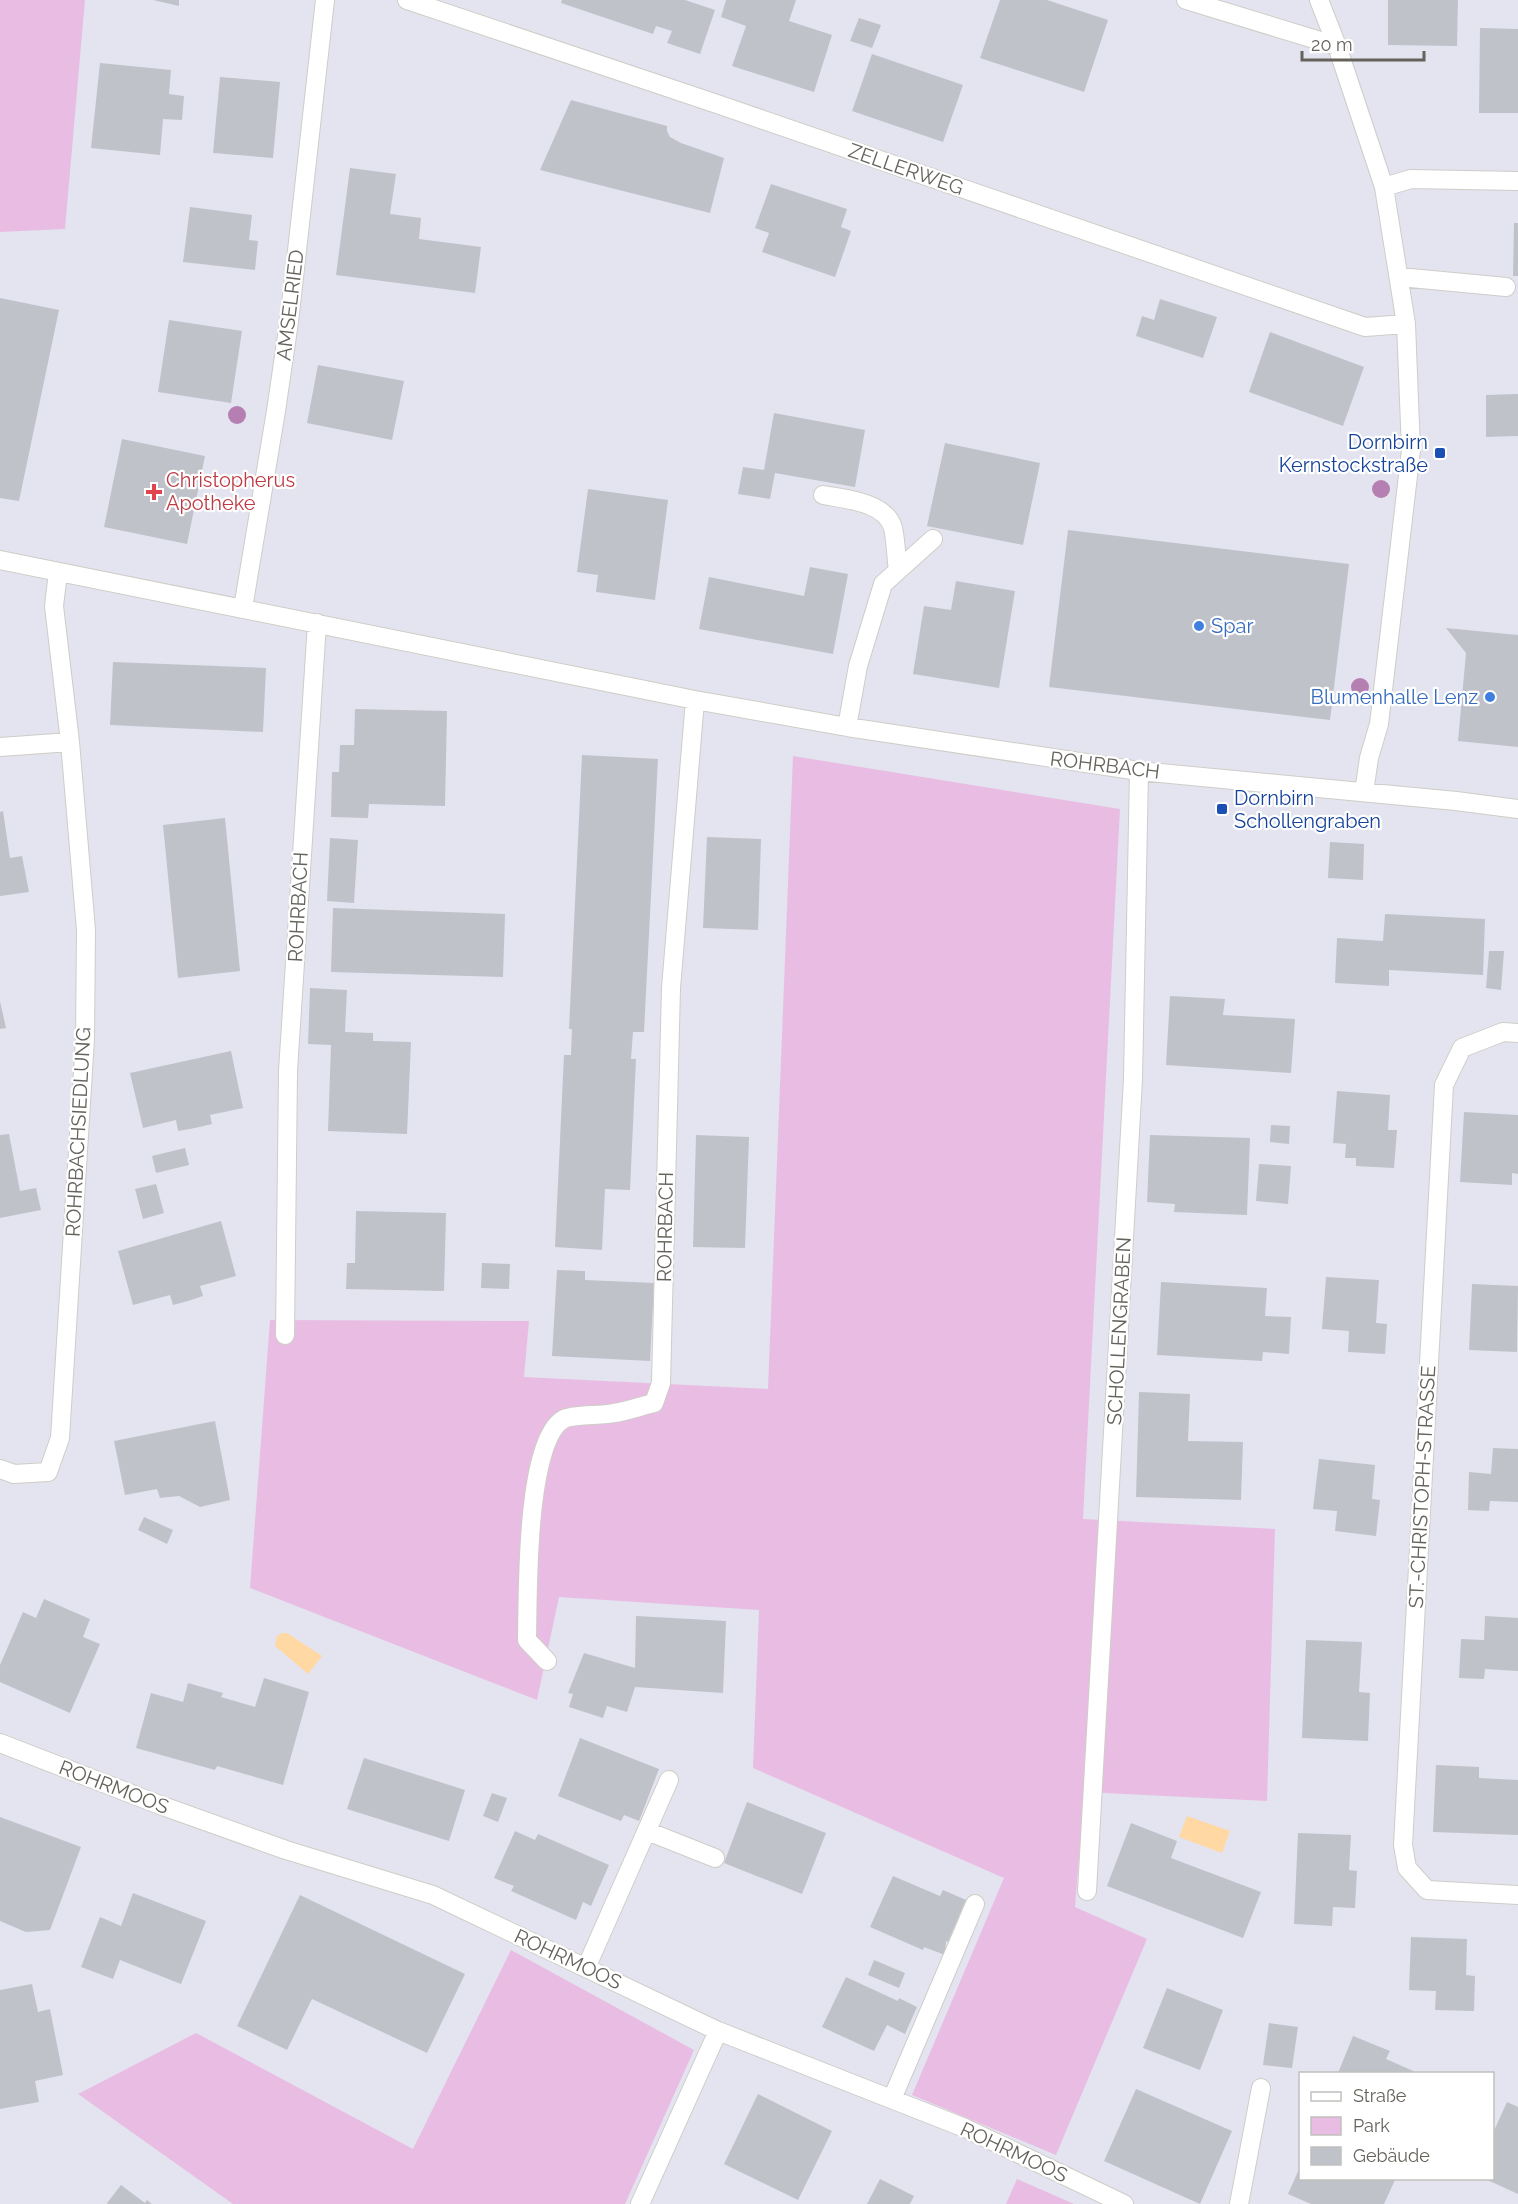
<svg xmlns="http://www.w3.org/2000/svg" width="1518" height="2204" font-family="Raleway,sans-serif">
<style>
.green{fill:#e9bde3}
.water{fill:#ffd8a3}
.building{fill:#c0c2ca}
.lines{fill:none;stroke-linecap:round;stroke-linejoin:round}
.minor-casing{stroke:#cfcdc7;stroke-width:20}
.minor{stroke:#fff;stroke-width:18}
.tree{fill:#b580b1}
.transit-dot{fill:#1a4fb4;stroke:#fff;stroke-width:2}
.health-dot{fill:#e0444e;stroke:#fff;stroke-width:2}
.shop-dot{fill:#3f7fe0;stroke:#fff;stroke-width:2}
.labels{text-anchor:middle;stroke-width:4.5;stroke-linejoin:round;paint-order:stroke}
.street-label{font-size:20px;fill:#65625b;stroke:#fff}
.transit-label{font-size:20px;fill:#164399;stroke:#fff;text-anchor:end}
.health-label{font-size:20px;fill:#be3a42;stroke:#fff;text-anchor:start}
.shop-label{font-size:20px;fill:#366cbe;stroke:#fff;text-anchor:start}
</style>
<rect width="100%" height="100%" fill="#e3e4ef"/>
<path class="green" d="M0,0H85L65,229L0,232Z
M793,756L1120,809L1083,1519L1275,1529L1267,1801L1084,1792L1075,1907L1147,1939L1056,2155L912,2095L1004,1878L753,1768L759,1610L559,1597L537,1700L250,1588L270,1320L529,1321L524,1377L768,1389Z
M511,1950L694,2050L625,2204H233L78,2094L196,2033L413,2149Z
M1017,2179L1074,2204H1006Z"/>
<path class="water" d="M282,1633H287L322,1656L308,1674L275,1646L277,1636Z
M1187,1816L1230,1831L1222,1853L1179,1837Z"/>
<path class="building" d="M153,0H179V6Z
M562,0H685L715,10L700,54L667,43L672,31L656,26L653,34L561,3Z
M726,0H796L789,21L832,35L814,92L732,66L746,26L721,17Z
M1000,0H1047L1108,20L1084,92L980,58Z
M1388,0H1458L1457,46L1388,45Z
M859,18L881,25L872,48L850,41Z
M1480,28L1518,29V113H1479Z
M872,54L963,85L943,142L852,111Z
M100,63L171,70L169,94L184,96L182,120L163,119L160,155L91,148Z
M220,77L280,82L273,158L213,153Z
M571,100L667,126V131L670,137L681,143L724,158L710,213L540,170Z
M350,168L396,174L390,214L421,218L419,239L481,247L475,293L336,275Z
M771,184L847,209L841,227L851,231L835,277L762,252L769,233L755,228Z
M190,207L252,215L249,240L258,241L255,270L183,262Z
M1514,223H1518V276H1513Z
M0,298L59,310L19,501L0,498Z
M1160,299L1217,317L1203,358L1136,336L1142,316L1154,320Z
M169,320L242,331L231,403L158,392Z
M1270,332L1364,367L1343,426L1249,392Z
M318,365L404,381L392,440L307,423Z
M1518,394V436L1486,437V395Z
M774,413L865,430L855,487L775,473L770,499L738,494L743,467L764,470Z
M122,439L205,456L187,544L104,527Z
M945,443L1040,463L1023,545L927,526Z
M588,489L668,500L655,600L596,592L598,575L577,572Z
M1068,530L1349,564L1330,720L1049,687Z
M810,567L848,574L833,654L699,629L709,577L804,596Z
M956,581L1015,591L999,688L913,674L924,606L951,610Z
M1446,628L1518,635V747L1458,741L1466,653Z
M113,662L266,668L263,732L110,725Z
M355,709L447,711L445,806L369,804L368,818L331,817L332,772H339L340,745H354Z
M582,755L658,759L644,1032H633L631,1059H636L630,1190L605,1189L602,1250L555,1247L564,1055H571L572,1029H569Z
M3,811L10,858L22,856L29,892L0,896V812Z
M225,818L240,971L178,978L163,825Z
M707,837L761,839L758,930L703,928Z
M330,838L358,840L354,903L327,901Z
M1330,842L1364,844L1363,880L1328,878Z
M333,908L505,914L503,977L331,972Z
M1385,914L1485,919L1483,975L1389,970V986L1335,983L1337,938L1383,941Z
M1489,951H1504L1501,990L1486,988Z
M310,988L347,990L345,1032L373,1033V1041L411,1042L407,1134L328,1131L331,1045L308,1044Z
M1170,996L1225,999L1223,1015L1295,1019L1291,1073L1166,1065Z
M0,1001L6,1028L0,1029Z
M231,1051L243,1108L210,1115L212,1124L195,1128L178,1131L176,1120L143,1128L130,1073Z
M1337,1091L1390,1095L1388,1130H1397L1394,1168L1356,1166V1158H1345L1346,1144L1333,1143Z
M1464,1112L1518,1115V1174L1512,1173V1185L1460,1182Z
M1271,1125L1290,1126L1289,1144L1270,1142Z
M9,1134L20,1191L36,1188L41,1210L0,1218V1135Z
M696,1135L749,1137L745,1248L693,1247Z
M1150,1135L1250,1138L1247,1215L1174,1212L1175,1204L1147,1202Z
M185,1148L189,1165L156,1173L152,1156Z
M1259,1164L1291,1166L1288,1204L1256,1201Z
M156,1184L164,1213L143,1219L135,1189Z
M356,1211L446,1213L444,1291L346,1289L347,1263H355Z
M221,1221L236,1276L200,1286L203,1296L188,1301L173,1305L170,1295L133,1305L118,1251Z
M482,1263L510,1264L509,1289L481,1288Z
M557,1270L585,1271V1280L654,1283L650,1361L552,1356Z
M1326,1277L1379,1280L1376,1323L1387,1324L1385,1354L1348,1352L1349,1331L1322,1329Z
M1161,1282L1267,1288L1265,1316L1291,1317L1289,1354L1263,1352L1262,1361L1157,1355Z
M1472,1284L1518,1286L1517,1352L1469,1350Z
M1139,1392L1190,1394L1188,1441L1243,1442L1241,1500L1136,1497Z
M215,1421L230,1500L200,1507L179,1496L160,1498L157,1489L125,1495L114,1441Z
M1493,1448L1518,1449V1502L1490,1501L1489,1511L1468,1510L1469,1472L1491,1474Z
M1319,1459L1375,1465L1372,1499L1380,1500L1376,1536L1335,1531L1337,1511L1313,1509Z
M144,1517L173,1530L167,1544L138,1530Z
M44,1599L90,1619L83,1637L100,1644L70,1713L0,1682V1665L23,1612L36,1618Z
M636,1616L726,1621L723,1693L635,1687L627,1712L607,1706L603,1718L569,1707L573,1694L568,1693L584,1653L635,1668Z
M1485,1616L1518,1618V1671L1485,1669L1484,1679L1459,1678L1461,1639L1484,1640Z
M1306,1640L1362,1642L1359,1692L1370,1693L1368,1741L1302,1738Z
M264,1678L309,1692L283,1785L217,1766L215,1770L136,1748L151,1693L183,1702L188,1683L223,1693L221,1697L255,1707Z
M580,1738L659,1769L639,1821L624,1815L621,1821L558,1796Z
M364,1758L465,1790L449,1841L347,1809Z
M1436,1765L1479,1767V1778L1518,1780V1835L1433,1832Z
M492,1793L507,1798L498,1822L483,1816Z
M747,1802L826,1833L802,1894L724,1863Z
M0,1817L81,1847L50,1930L26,1932L0,1921Z
M1131,1823L1177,1841L1171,1858L1261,1892L1243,1938L1107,1886Z
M515,1831L535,1840L538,1834L609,1865L591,1906L583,1902L576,1920L511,1891L514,1886L494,1878Z
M1298,1833L1351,1835L1349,1870L1357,1871L1355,1908L1333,1907L1332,1926L1294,1924Z
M893,1876L940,1896L943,1890L966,1900L948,1942L946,1941L945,1955L924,1947L923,1950L870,1927Z
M133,1893L206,1921L181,1984L120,1960L113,1979L81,1967L100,1917L121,1926Z
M300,1895L465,1974L427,2053L312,1999L287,2050L237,2026Z
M1411,1937L1467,1939L1466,1975L1475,1976L1474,2011L1435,2010L1436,1991L1409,1990Z
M874,1960L905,1973L899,1988L868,1975Z
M846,1977L898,2001L899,1998L917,2007L905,2034L887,2025L874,2051L822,2027Z
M32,1984L38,2012L50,2009L63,2075L35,2081L39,2102L0,2109V1990Z
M1167,1988L1223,2010L1200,2070L1143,2048Z
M1269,2023L1298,2027L1292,2068L1263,2065Z
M1353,2036L1390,2051L1386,2059L1420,2074L1338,2073Z
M1136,2089L1232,2131L1200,2204L1104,2161Z
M758,2094L832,2131L798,2200L724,2164Z
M1507,2102L1518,2107V2194L1483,2178H1492V2135Z
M1300,2167V2178L1395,2180L1384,2204H1311L1288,2194Z
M880,2179L914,2196L910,2204H867Z
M121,2185L145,2203L147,2200L152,2204H108L107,2203Z"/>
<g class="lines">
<defs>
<path id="minor" d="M407,0L720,105L1365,327L1406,324
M1186,0L1337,46
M1319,0L1337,46L1384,187L1406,324L1411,450L1379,724L1369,758L1364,792
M1384,187L1411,179L1518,181
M1400,277L1506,287
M823,495C845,499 886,502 893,528C896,541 896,557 898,570
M0,560L695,700L847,727L1139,771L1456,801L1518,809
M243,608L276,411L289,322L325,0
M847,727L858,666L883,584L933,539
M0,747L70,742
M1518,1033L1503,1032L1462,1048L1444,1085L1403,1845L1407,1868L1427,1890L1518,1895
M285,1335L288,1071L317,623
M0,1469L14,1474L48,1472L60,1438L85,1039L86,930L70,742L54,606L58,572
M547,1661L527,1640C528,1599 525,1439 564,1419C574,1414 602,1416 614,1413C628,1411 641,1406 654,1403L661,1383L671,988L695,700
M0,1743L160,1805L286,1850L433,1895L718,2031L965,2128L1124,2204
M647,1831L715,1858
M1087,1891L1133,1079L1139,771
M586,1968L669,1780
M892,2099L975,1904
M640,2204L718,2031
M1239,2204L1261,2088"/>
</defs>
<use href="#minor" class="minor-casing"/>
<use href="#minor" class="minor"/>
</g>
<g class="tree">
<circle cx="237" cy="415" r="9"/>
<circle cx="1381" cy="489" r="9"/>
<circle cx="1360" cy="687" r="9"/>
</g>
<g class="transit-dot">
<rect x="1434" y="447" width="12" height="12" rx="3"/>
<rect x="1216" y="803" width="12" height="12" rx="3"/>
</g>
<path class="health-dot" d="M151 483h6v6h6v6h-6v6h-6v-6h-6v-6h6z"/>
<g class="shop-dot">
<circle cx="1199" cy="626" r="6"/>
<circle cx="1490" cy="697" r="6"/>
</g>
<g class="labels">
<g class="street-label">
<text transform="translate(906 169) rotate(19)" y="7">ZELLERWEG</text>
<text transform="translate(290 305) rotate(-83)" y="7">AMSELRIED</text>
<text transform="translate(1105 765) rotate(7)" y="7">ROHRBACH</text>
<text transform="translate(298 907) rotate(-87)" y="7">ROHRBACH</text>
<text transform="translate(78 1132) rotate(-87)" y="7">ROHRBACHSIEDLUNG</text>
<text transform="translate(665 1227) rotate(-89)" y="7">ROHRBACH</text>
<text transform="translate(1119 1331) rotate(-87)" y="7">SCHOLLENGRABEN</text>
<text transform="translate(1422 1487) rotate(-87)" y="7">ST.-CHRISTOPH-STRASSE</text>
<text transform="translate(114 1787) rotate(21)" y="7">ROHRMOOS</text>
<text transform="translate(568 1959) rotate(25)" y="7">ROHRMOOS</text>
<text transform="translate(1014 2152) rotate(25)" y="7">ROHRMOOS</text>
</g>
<g class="transit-label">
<text x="1428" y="449">Dornbirn<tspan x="1428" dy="23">Kernstockstraße</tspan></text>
<text x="1234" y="805" text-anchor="start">Dornbirn<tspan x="1234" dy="23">Schollengraben</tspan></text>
</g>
<g class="health-label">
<text x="166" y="487">Christopherus<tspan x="166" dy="23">Apotheke</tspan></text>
</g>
<g class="shop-label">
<text x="1211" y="633">Spar</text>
<text x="1478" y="704" text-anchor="end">Blumenhalle Lenz</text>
</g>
</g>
<rect x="1299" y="2072" width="195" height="108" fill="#ffffff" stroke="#c1c0bd" stroke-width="1.5"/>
<rect x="1311" y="2092" width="30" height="9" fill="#ffffff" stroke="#c1c0bd" stroke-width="1.5"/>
<text x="1353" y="2102" font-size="18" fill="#65625b">Straße</text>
<rect x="1311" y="2117" width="30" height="18" fill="#e9bde3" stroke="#c1c0bd" stroke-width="1.5"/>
<text x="1353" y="2132" font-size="18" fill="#65625b">Park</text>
<rect x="1311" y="2147" width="30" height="18" fill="#c0c2ca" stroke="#c1c0bd" stroke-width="1.5"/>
<text x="1353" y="2162" font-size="18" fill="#65625b">Gebäude</text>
<path d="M1302 51v9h122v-9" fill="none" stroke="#65625b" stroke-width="3"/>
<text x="1311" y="51" font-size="18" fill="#65625b" stroke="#ffffff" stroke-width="4.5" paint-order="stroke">20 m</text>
</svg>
